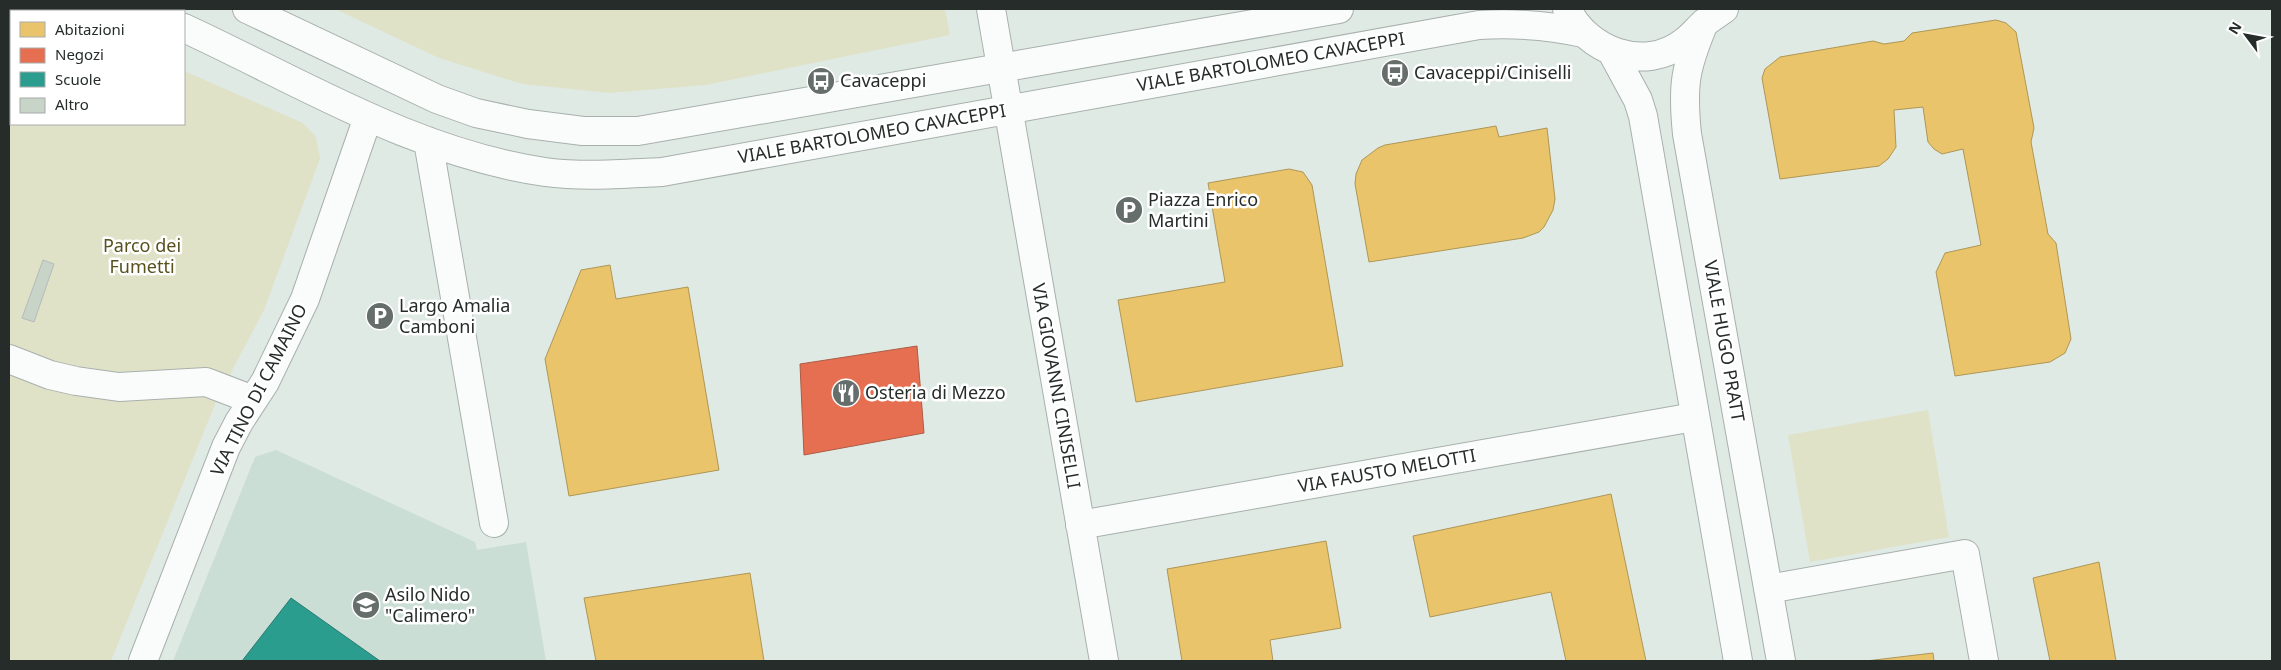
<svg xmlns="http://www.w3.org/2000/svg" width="2281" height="670" font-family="'Noto Sans',sans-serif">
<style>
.built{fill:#caded6}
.green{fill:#e0e2c8}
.homes{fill:#e9c46a;stroke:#ae9656}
.shops{fill:#e76f51;stroke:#ad5b45}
.schools{fill:#2a9d8f;stroke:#287b70}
.building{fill:#c7d4c7;stroke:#b5bbb7}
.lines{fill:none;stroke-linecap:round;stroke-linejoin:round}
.minor-casing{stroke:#a8b0ac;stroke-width:30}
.minor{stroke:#fafcfb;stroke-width:28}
.labels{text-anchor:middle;stroke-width:5;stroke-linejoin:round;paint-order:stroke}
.street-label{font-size:18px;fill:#252c29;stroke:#fff}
.poi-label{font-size:18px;fill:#252c29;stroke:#fff;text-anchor:start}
.park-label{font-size:18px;fill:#58511d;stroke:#fff}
</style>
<rect width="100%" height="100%" fill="#dfeae5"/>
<path class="built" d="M276,450L475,542L477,550L526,542L546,661H173L255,457Z"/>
<path class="green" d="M9,9H39L44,11H11V124H184V71L303,123L316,137L320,159L264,310L218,397L111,661H9Z
M335,9H945L950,35L706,85L610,93L522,84L439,58Z
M1928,410L1949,537L1810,562L1788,435Z"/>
<path class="homes" d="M1996,20L2006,23L2016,32L2034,128L2031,142L2048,234L2056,243L2071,339L2065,353L2050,362L1955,376L1936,272L1945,253L1981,245L1963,149L1942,154L1934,149L1928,142L1923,107L1894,110L1896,147L1888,159L1879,166L1780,179L1762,78L1765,69L1780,57L1873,41L1884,44L1904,41L1912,33Z
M1496,126L1499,137L1547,128L1555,199L1553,210L1544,227L1539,232L1523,238L1369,262L1355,184L1356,174L1362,160L1378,148L1385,145Z
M1289,169L1303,172L1312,185L1343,366L1136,402L1118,300L1225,282L1208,183Z
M610,265L616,299L688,287L719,470L569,496L545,359L581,270Z
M1611,494L1646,661H1566L1551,592L1430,617L1413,536Z
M1326,541L1341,628L1270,640L1273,661H1182L1167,569Z
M2099,562L2116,661H2050L2033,578Z
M750,573L764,661H596L584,598Z
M1933,653L1934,661H1866Z"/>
<path class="shops" d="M917,346L924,433L804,455L800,364Z"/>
<path class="schools" d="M291,598L380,661H242Z"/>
<path class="building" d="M43,260L54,264L34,322L22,318Z"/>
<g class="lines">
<defs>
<path id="minor" d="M143,9L148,11
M247,9L437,99L476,113L528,124L583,131H638L1339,9
M991,9L1104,661
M1567,9C1587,51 1644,73 1684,42C1690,38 1696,31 1701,26
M1704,23C1685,68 1682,85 1687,134L1781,661
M1704,23L1724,9
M184,28C301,82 415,153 545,172C583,177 624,174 662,172L1479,25C1515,23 1548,25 1583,33
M1612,52L1638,100L1643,116L1738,661
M428,141L494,523
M9,359L50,375L76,381L119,387L206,382L253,400
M1080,525L1694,417
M1768,589L1965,554L1984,661
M143,661L226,447L239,422L265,382L305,299L368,117"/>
</defs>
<use href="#minor" class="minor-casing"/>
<use href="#minor" class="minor"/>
</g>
<defs>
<symbol id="bus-disc" viewBox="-11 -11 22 22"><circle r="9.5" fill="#666e6b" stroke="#fff"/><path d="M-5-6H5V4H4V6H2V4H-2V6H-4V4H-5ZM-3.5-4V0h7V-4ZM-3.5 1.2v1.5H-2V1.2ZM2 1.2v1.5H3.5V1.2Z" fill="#fff"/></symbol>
<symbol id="parking-disc" viewBox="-11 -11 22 22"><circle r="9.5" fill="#666e6b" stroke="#fff"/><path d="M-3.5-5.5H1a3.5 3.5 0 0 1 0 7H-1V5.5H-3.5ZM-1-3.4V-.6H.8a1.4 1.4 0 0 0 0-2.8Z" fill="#fff"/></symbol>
<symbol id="restaurant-disc" viewBox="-11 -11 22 22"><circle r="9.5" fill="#666e6b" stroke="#fff"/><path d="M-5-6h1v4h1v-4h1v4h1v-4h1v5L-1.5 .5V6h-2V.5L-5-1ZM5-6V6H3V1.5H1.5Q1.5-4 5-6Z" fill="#fff"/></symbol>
<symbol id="school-disc" viewBox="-11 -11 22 22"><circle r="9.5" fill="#666e6b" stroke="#fff"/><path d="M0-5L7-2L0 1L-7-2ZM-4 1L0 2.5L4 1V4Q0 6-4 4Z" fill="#fff"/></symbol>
</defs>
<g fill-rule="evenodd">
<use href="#bus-disc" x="1379" y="57" width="32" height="32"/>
<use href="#bus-disc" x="805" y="65" width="32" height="32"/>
<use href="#parking-disc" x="1113" y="194" width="32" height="32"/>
<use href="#parking-disc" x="364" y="300" width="32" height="32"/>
<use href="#restaurant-disc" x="830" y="377" width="32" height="32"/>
<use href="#school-disc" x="350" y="589" width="32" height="32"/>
</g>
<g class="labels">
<g class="street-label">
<text transform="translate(1271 62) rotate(-10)" y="6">VIALE BARTOLOMEO CAVACEPPI</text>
<text transform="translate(872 134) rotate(-10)" y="6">VIALE BARTOLOMEO CAVACEPPI</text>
<text transform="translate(1724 341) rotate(80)" y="6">VIALE HUGO PRATT</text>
<text transform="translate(1056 386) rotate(80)" y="6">VIA GIOVANNI CINISELLI</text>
<text transform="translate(259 390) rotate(-63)" y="6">VIA TINO DI CAMAINO</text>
<text transform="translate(1387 471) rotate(-10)" y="6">VIA FAUSTO MELOTTI</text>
</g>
<g class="poi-label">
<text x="1414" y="79">Cavaceppi/Ciniselli</text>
<text x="840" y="87">Cavaceppi</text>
<text x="1148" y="206">Piazza Enrico<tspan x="1148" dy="21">Martini</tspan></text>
<text x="399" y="312">Largo Amalia<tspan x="399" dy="21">Camboni</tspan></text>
<text x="865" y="399">Osteria di Mezzo</text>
<text x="385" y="601">Asilo Nido<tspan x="385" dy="21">"Calimero"</tspan></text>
</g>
<g class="park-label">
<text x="142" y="252">Parco dei<tspan x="142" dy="21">Fumetti</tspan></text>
</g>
</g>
<rect width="2281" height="670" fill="none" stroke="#252c29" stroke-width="20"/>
<rect x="10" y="10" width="175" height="115" fill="#ffffff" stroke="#a8aba9"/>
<rect x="20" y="22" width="25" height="15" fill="#e9c46a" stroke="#a8aba9"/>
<text x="55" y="35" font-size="15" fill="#252c29">Abitazioni</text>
<rect x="20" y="48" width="25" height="15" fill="#e76f51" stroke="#a8aba9"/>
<text x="55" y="60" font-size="15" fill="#252c29">Negozi</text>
<rect x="20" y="72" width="25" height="15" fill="#2a9d8f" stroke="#a8aba9"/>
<text x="55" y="85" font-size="15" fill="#252c29">Scuole</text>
<rect x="20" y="98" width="25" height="15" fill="#c7d4c7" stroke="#a8aba9"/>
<text x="55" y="110" font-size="15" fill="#252c29">Altro</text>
<g transform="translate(2246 35) rotate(302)" stroke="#ffffff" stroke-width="4" paint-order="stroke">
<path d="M0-4L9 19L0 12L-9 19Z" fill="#252c29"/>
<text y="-8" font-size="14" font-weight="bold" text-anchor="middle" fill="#252c29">N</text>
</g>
</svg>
